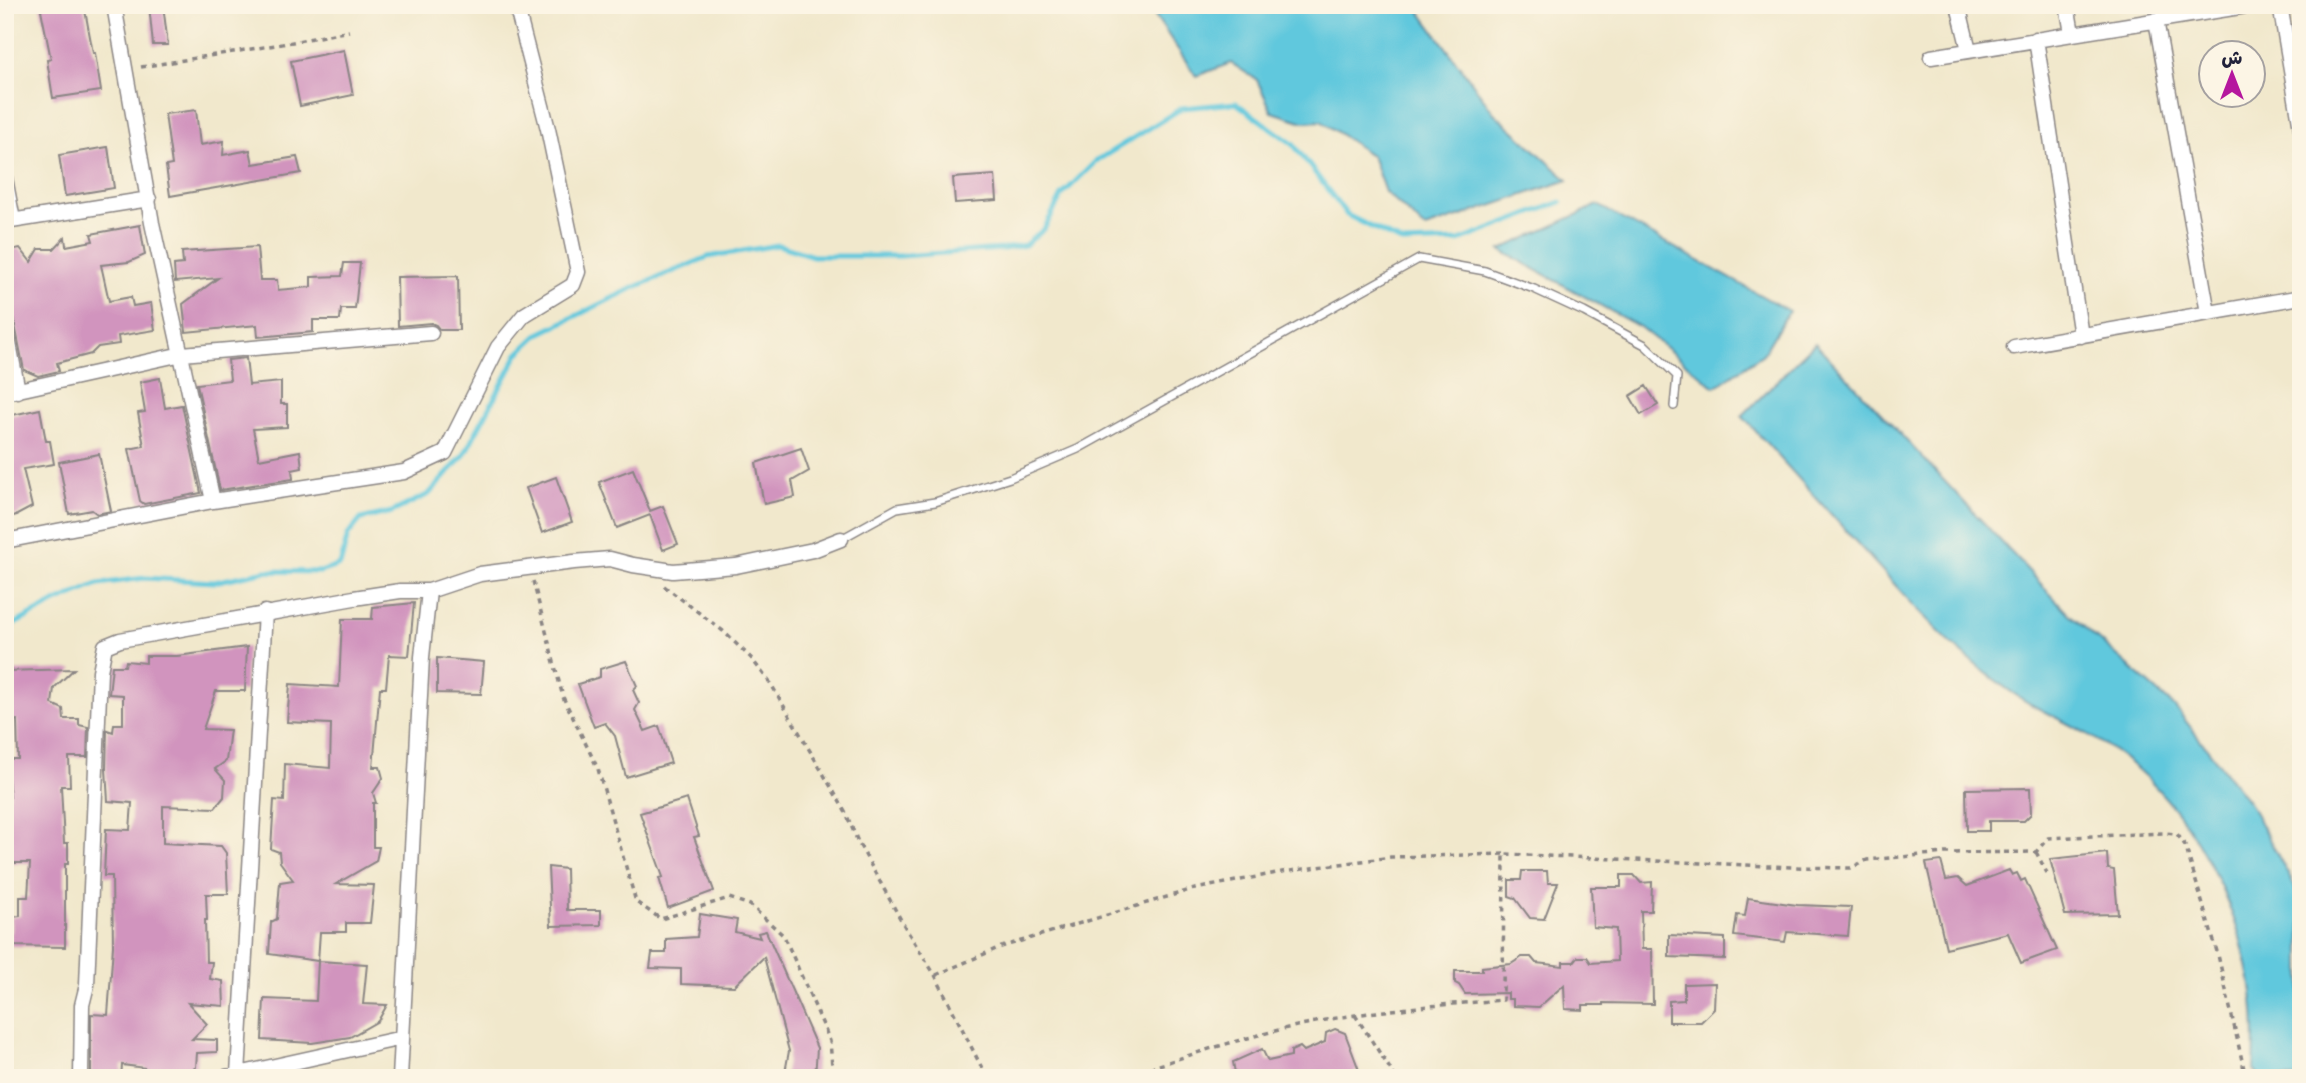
<svg xmlns="http://www.w3.org/2000/svg" width="2306" height="1083" font-family="'Shantell Sans','Playpen Sans Arabic',sans-serif">
<style>
.water{fill:#60c8dd;stroke:#41758c;stroke-width:2}
.lines{fill:none;stroke-linecap:round;stroke-linejoin:round}
.stream{stroke:#60c8dd;stroke-width:5}
.building{fill:#d194be}
.lane-casing{stroke:#8a8584;stroke-width:10}
.street-casing{stroke:#8a8584;stroke-width:17}
.path{stroke:#8a8584;stroke-width:3.5;stroke-dasharray:5 5;stroke-linecap:butt}
.lane{stroke:#fff;stroke-width:7}
.street{stroke:#fff;stroke-width:14}
</style>
<rect width="100%" height="100%" fill="#fcf5e5"/>
<filter id="ink" filterUnits="userSpaceOnUse"><feTurbulence type="fractalNoise" baseFrequency=".0143" numOctaves="2"/><feDisplacementMap in="SourceGraphic" scale="14" xChannelSelector="R" yChannelSelector="G"/><feConvolveMatrix kernelMatrix="1 2 1 2 8 2 1 2 1" color-interpolation-filters="sRGB"/></filter>
<filter id="wash" filterUnits="userSpaceOnUse"><feTurbulence type="fractalNoise" baseFrequency=".00686" numOctaves="4" result="noise"/><feDisplacementMap in="SourceGraphic" scale="28" xChannelSelector="R" yChannelSelector="G"/><feGaussianBlur stdDeviation="1.57" result="paint"/><feColorMatrix in="noise" values="0 0 0 0 0 0 0 0 0 0 0 0 0 0 0 0 0 1.4 0 .05"/><feComposite in="paint" operator="in"/></filter>
<g filter="url(#wash)">
<rect width="100%" height="100%" fill="#f1e8cc"/>
<path class="water" d="M1148,5H1415L1494,113L1568,180L1425,228L1385,192L1372,156L1321,121L1304,122L1272,112L1257,80L1231,63L1196,76Z
M1598,205L1789,311L1763,354L1715,387L1640,327L1500,250Z
M1815,343L2069,614L2174,706L2250,804L2301,898V1078H2261L2254,1070C2255,1042 2256,1014 2251,986C2238,903 2190,807 2121,756C2094,735 2063,722 2034,706C2008,692 1984,672 1962,653C1931,627 1904,594 1877,565C1832,515 1787,466 1742,416Z"/>
<g class="lines">
<path class="stream" d="M5,629L54,603L98,584L145,578L214,582L266,571L320,572L340,565L348,535L361,519L392,512L429,494L464,455L518,354L539,334L633,288L708,257L778,245L813,256H900L1003,249L1025,245L1044,229L1062,195L1096,161L1182,108L1236,103L1293,144L1347,215L1403,243L1459,241L1561,202"/>
</g>
<g id="blocks">
<path class="building" d="M40,5H84L93,53H95L101,91L53,98L47,60L51,59Z
M149,5H163L168,45H153Z
M344,50L353,95L300,106L291,61Z
M196,110L200,145L224,141L223,155L250,150L253,164L297,157L301,173L170,196L166,166L172,165L165,114Z
M108,147L114,188L65,196L59,155Z
M995,175L997,200L955,203L953,178Z
M140,225L145,255L129,262L101,265L109,301L131,297L133,306L151,303L155,330L118,336L119,344L98,347L91,354L57,363L59,371L38,376L24,370L14,320L10,314L5,290V251L20,248L31,262L39,249H54L65,237L66,246L93,241L91,234Z
M257,247L260,280H277L278,290L311,287V277L342,276L344,263H360L355,309H341L340,320H313V332L258,337L257,325L186,332L183,304L218,278L175,282L174,265L183,264L182,252Z
M458,276L459,330H440L436,325L431,323L398,326L397,277Z
M246,358L249,385L281,382V404H287V427L253,429L259,459L300,451L302,468L292,470L293,479L220,490L197,384L230,380L228,360Z
M160,378L165,408L182,405L201,493L144,504L140,501L129,449L144,446L138,413L145,412L140,382Z
M1646,386L1658,405L1641,415L1630,396Z
M40,409L46,441H50L54,464L23,469L32,507L17,515L5,518V428L11,426L8,416Z
M801,448L809,471L792,481L795,497L764,504L756,463Z
M99,454L111,511L97,514L92,510L69,514L59,462Z
M633,469L650,511L663,506L678,544L663,550L650,515L617,528L599,482Z
M556,477L572,522L542,533L526,488Z
M414,603L409,656L389,655L386,688H380L373,767H380L383,778L373,793L376,803H373V847H379L376,861L336,884L374,885L370,923H346V932H320L318,961L269,954L271,922L277,919L280,882L293,880L280,862L279,852L271,849L274,800L284,801L285,764L330,768L331,724L287,722L290,684L339,687L342,619H372L373,607Z
M247,647L245,691H216L203,729L230,730L226,761L215,769L225,780L224,797L215,808L163,806V843L221,846L226,853L228,894H206L207,920H205L206,962H212L210,979L223,981L224,1006L188,1003L207,1024L192,1039L217,1040V1052L197,1053L196,1067L190,1071L179,1070L178,1077L153,1075L145,1068L122,1065L121,1078H91V1014L108,1015L113,946L112,876H104L106,829L130,830L132,803L108,801L106,769L107,730L113,732L114,724H123V695L109,694L112,666H125L126,661L146,663V656H177Z
M437,658L484,662L481,694L437,693Z
M626,661L637,686L633,690L639,703L635,710L645,731L659,726L671,763L626,777L615,736L605,723L594,727L578,684L600,677V669Z
M74,669L54,688L52,704L63,709L64,719H79V725L88,727L87,757H69L70,786H61L64,843H68V864H65V947L11,946V917L20,916V897H28L30,863H5V797H10L6,759H18L17,720L6,721L5,671Z
M2030,788L2031,814L2024,821H1989V831H1967L1966,789Z
M687,799L699,836L694,837L714,891L668,908L659,878L663,877L640,813Z
M2107,853L2108,869L2114,870L2118,914L2065,915L2050,859Z
M1941,861L1946,880L1958,878L1967,886L2009,870L2012,875L2017,873L2021,881L2025,879L2057,950L2021,963L2008,933L1946,948L1926,863Z
M548,867L566,869L567,910H601V925L551,926Z
M1522,871H1547L1548,883H1558L1544,919L1530,918L1515,898L1509,896V880H1521Z
M1621,875H1634L1641,883L1652,882L1651,911H1641L1642,949H1652L1653,1004L1603,1003V1005H1583V1010L1565,1009L1564,985L1539,1007L1513,1006V999H1508V993L1465,994L1459,985L1455,983V971H1482V967L1511,964L1522,957H1531L1536,963L1563,966V962H1574L1578,957H1587L1591,963L1617,961L1616,929L1593,927L1591,887H1621Z
M1748,898L1797,905L1851,907L1848,936L1787,932L1785,942L1734,936L1737,915L1745,916Z
M700,914L737,920L735,932L760,938L758,933L766,931L817,1048L815,1078H784L789,1051L764,957L734,986L681,984V969L650,968L652,953H666V939L697,937Z
M1669,935L1725,938V959L1669,957Z
M318,961L367,964L363,1004L387,1005L378,1021L350,1037L312,1043L262,1040L264,999L316,1001Z
M1715,983L1714,1009L1701,1022H1669V1001L1684,1000V984Z
M1335,1029L1345,1033L1359,1070L1342,1078H1236L1233,1062L1262,1049L1268,1061L1291,1056V1051L1300,1047L1304,1051L1325,1042L1326,1033Z"/>
</g>
</g>
<g filter="url(#ink)">
<use href="#blocks" fill-opacity="0" stroke="#8a8584" stroke-width="2"/>
<g class="lines">
<defs>
<path id="lane" d="M841,539L897,508L935,502L1010,478L1078,449L1419,259L1485,271L1534,289L1584,312L1645,345L1677,376L1674,406"/>
<path id="street" d="M114,5L152,223L213,501
M1958,5L1969,50
M2067,5L2072,33
M2280,5L2301,128
M2156,20L2208,313
M2036,39L2081,336
M1931,57L2252,5
M5,178L13,220
M5,222L149,199
M5,322L18,391
M2014,347L2301,297
M5,393L182,354L431,333
M5,541L213,501L404,472L445,453L498,347L524,315L573,285L578,272L548,129L516,5
M429,591L480,574L574,562L610,559L633,565L673,571L736,566L813,550L841,539
M238,1074L265,612
M81,1078L82,1005L87,985L100,671L105,646L120,640L354,598L400,591H429L422,657L400,1078
M221,1078L402,1038"/>
</defs>
<use href="#lane" class="lane-casing"/>
<use href="#street" class="street-casing"/>
<path class="path" d="M141,67L282,44L349,31
M533,581L563,697L598,769L636,902L661,919L729,898L750,905L784,936L830,1041L833,1078
M664,586L723,631L751,658L771,684L845,811L858,842L906,929L935,975L987,1078
M2036,852L2047,873
M936,975L998,948L1190,890L1282,872L1391,857L1504,854
M1355,1015L1396,1078
M1121,1078C1182,1057 1243,1037 1306,1024C1371,1010 1438,1005 1503,1000L1504,854L1791,867L1851,868L1867,860L1945,853L2036,852L2048,838L2164,833L2177,834L2185,845L2218,955L2246,1078"/>
<use href="#lane" class="lane"/>
<use href="#street" class="street"/>
</g>
</g>
<rect width="2306" height="1083" fill="none" stroke="#fcf5e5" stroke-width="28"/>
<g transform="translate(2232 74)"><circle r="33" fill="#fcf5e5" stroke="#a5a1a1" stroke-width="2"/>
<path d="M0-5L12 26L0 18L-12 26Z" fill="#b5179e"/>
<text y="-10" font-size="19" font-weight="bold" text-anchor="middle" fill="#22223b">ش</text>
</g>
</svg>
